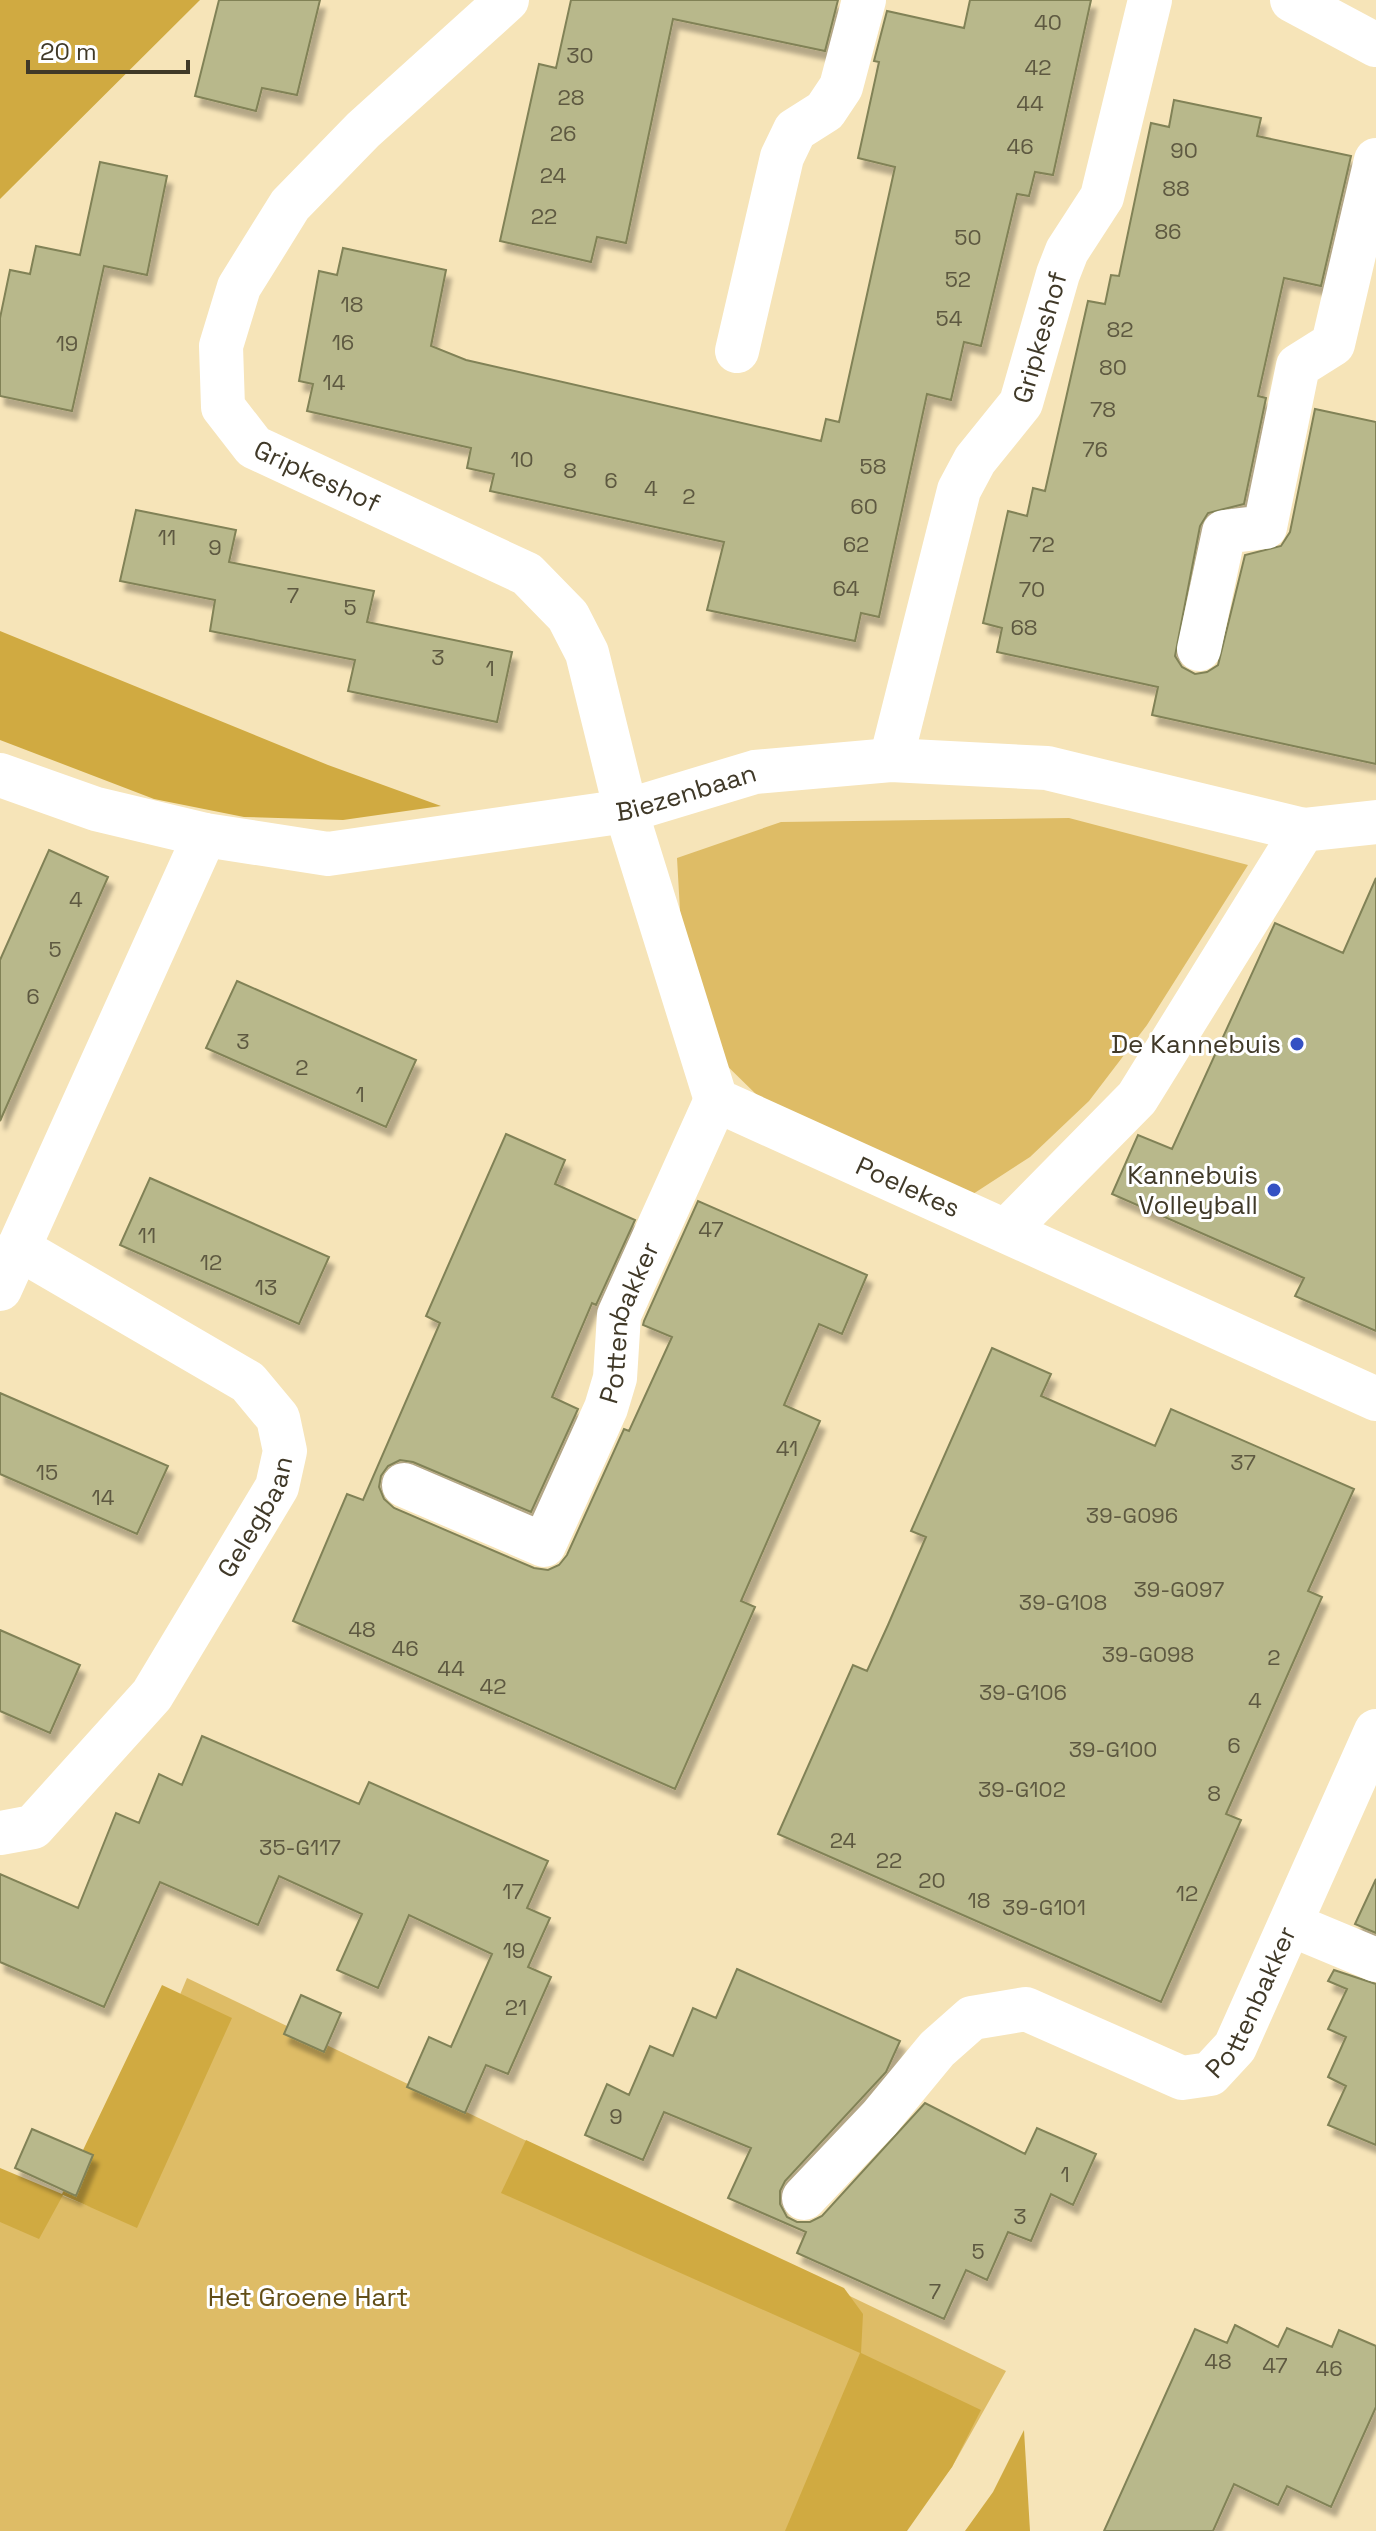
<svg xmlns="http://www.w3.org/2000/svg" width="1376" height="2531" font-family="'Space Grotesk',sans-serif">
<style>
.green{fill:#debc66}
.forest{fill:#d0aa41}
.building{fill:#b8b88b;stroke:#818257;stroke-width:2;filter:url(#shadow)}
.lines{fill:none;stroke-linecap:round;stroke-linejoin:round}
.minor{stroke:#fff;stroke-width:44}
.poi-dot{fill:#3551c3;stroke:#fff;stroke-width:3}
.labels{text-anchor:middle;stroke-width:6;stroke-linejoin:round;paint-order:stroke}
.number-label{font-size:22px;fill:#5e5941}
.street-label{font-size:26px;fill:#403928;stroke:#fff}
.poi-label{font-size:26px;fill:#403928;stroke:#fff;text-anchor:end}
.park-label{font-size:26px;fill:#624e17;stroke:#fff}
</style>
<defs>
<filter id="shadow"><feDropShadow dx="5" dy="9" stdDeviation="2" flood-color="#0004"/></filter>
</defs>
<rect width="100%" height="100%" fill="#f6e4b8"/>
<path class="green" d="M1069,818L1248,865L1147,1025L1089,1101L1030,1157L973,1194L765,1103L716,1055L684,981L677,858L781,822Z
M187,1978L1006,2371L952,2467L901,2531H0V2171L91,2207Z"/>
<path class="forest" d="M0,0H200L0,199Z
M0,631L328,765L441,806L343,820L244,817L154,799L0,740Z
M162,1985L232,2018L137,2228L63,2195L39,2239L0,2222V2168L62,2194Z
M526,2140L844,2288L863,2314L861,2353L981,2410L952,2467L907,2531H785L860,2353L501,2193Z
M1024,2430L1030,2531H965L993,2492Z"/>
<path class="building" d="M219,0H320L297,95L262,88L256,111L195,96Z
M571,0H838L825,51L673,19L626,243L597,237L591,262L500,241L539,64L556,68Z
M970,0H1091L1053,175L1035,172L1029,196L1017,194L981,346L964,342L951,400L927,394L879,617L861,613L855,641L707,610L724,542L490,491L494,474L467,468L471,448L307,411L313,384L299,381L319,271L337,275L343,248L446,270L431,346L466,360L821,441L826,419L839,422L895,167L858,158L879,62L874,61L887,11L964,28Z
M1174,100L1261,118L1257,136L1351,156L1321,286L1284,278L1258,396L1266,398L1244,504L1208,513L1200,526L1175,656L1182,667L1195,674L1207,672L1218,665L1245,555L1281,546L1290,532L1315,409L1376,422V764L1152,715L1158,687L997,652L1002,628L983,623L1008,511L1027,516L1033,488L1045,491L1088,301L1105,304L1111,275L1119,276L1151,123L1169,127Z
M100,162L167,176L147,275L104,266L72,411L0,396V318L10,270L30,274L36,246L80,255Z
M136,510L236,530L229,562L374,591L367,622L512,652L497,722L348,691L355,660L210,631L215,600L120,581Z
M49,850L108,877L0,1121V960Z
M1376,878V1331L1295,1296L1304,1278L1112,1194L1138,1135L1172,1149L1275,923L1343,953Z
M237,981L416,1060L386,1127L206,1048Z
M506,1134L565,1160L555,1184L635,1220L596,1305L592,1303L552,1397L578,1409L531,1512L413,1462L400,1460L388,1466L381,1476L379,1487L384,1499L394,1508L534,1568L548,1570L559,1565L567,1555L624,1429L629,1431L672,1337L643,1325L644,1321L698,1201L867,1275L842,1334L819,1324L784,1405L820,1421L741,1601L755,1607L675,1789L293,1621L347,1494L363,1500L440,1323L426,1316Z
M150,1178L329,1257L299,1324L120,1245Z
M992,1348L1051,1374L1041,1396L1155,1446L1171,1409L1354,1489L1308,1591L1322,1597L1226,1814L1241,1820L1161,2002L778,1834L853,1665L867,1671L888,1625L926,1537L911,1531Z
M0,1393L168,1466L137,1534L0,1474Z
M0,1630L80,1665L50,1733L0,1711Z
M202,1736L359,1804L369,1782L548,1861L527,1908L550,1918L528,1967L551,1977L508,2074L486,2065L465,2113L407,2087L429,2037L451,2047L492,1954L409,1915L378,1988L337,1970L362,1914L279,1876L258,1925L160,1882L104,2007L0,1962V1874L78,1908L116,1813L139,1823L159,1774L182,1785Z
M1376,1879V1933L1355,1924Z
M737,1969L900,2041L886,2072L785,2181L780,2191V2204L787,2217L797,2222H810L822,2216L925,2103L1025,2154L1037,2128L1096,2154L1073,2205L1051,2194L1031,2241L1008,2232L987,2280L966,2270L944,2319L797,2253L806,2232L728,2198L751,2148L664,2112L643,2160L585,2135L607,2084L629,2095L650,2046L673,2056L693,2008L716,2018Z
M1334,1970L1376,1984V2145L1328,2125L1346,2086L1328,2077L1346,2037L1328,2029L1347,1989L1328,1981Z
M301,1995L341,2013L324,2052L284,2034Z
M32,2129L93,2155L76,2196L15,2168Z
M1235,2325L1278,2347L1287,2328L1332,2347L1339,2330L1376,2346V2407L1331,2507L1287,2486L1278,2505L1234,2484L1213,2531H1104L1195,2329L1227,2343Z"/>
<g class="lines">
<g class="minor">
<path id="s1" d="M507,0L363,130L290,205L239,287L221,346L223,407L254,447L527,574L568,616L587,653L626,811L716,1100L1376,1399"/>
<path d="M1292,0L1376,45"/>
<path d="M737,351L782,157L795,130L825,111L841,87L864,0"/>
<path d="M1199,649L1224,532L1265,527L1298,366L1333,344L1376,160"/>
<path id="s2" d="M891,760L959,490L975,460L1021,403L1058,274L1067,251L1102,197L1150,0"/>
<path id="s3" d="M0,775L96,809L205,835L328,854L626,811L755,772L891,760L1047,768L1303,830L1376,822"/>
<path d="M1007,1230L1137,1098L1303,830"/>
<path d="M0,1289L205,835"/>
<path id="s4" d="M404,1485L544,1545L606,1408L615,1378L619,1315L716,1100"/>
<path id="s5" d="M0,1833L33,1827L152,1695L277,1487L285,1451L278,1418L248,1382L18,1248"/>
<path d="M1292,1925L1376,1960"/>
<path id="s6" d="M804,2198L880,2118L937,2049L972,2018L1026,2009L1182,2078L1210,2074L1235,2047L1376,1731"/>
</g>
</g>
<g class="poi-dot">
<circle cx="1297" cy="1044" r="8"/>
<circle cx="1274" cy="1190" r="8"/>
</g>
<g class="labels">
<g class="number-label">
<text x="1048" y="30">40</text>
<text x="580" y="63">30</text>
<text x="1038" y="75">42</text>
<text x="571" y="105">28</text>
<text x="1030" y="111">44</text>
<text x="563" y="141">26</text>
<text x="1020" y="154">46</text>
<text x="1184" y="158">90</text>
<text x="553" y="183">24</text>
<text x="1176" y="196">88</text>
<text x="544" y="224">22</text>
<text x="1168" y="239">86</text>
<text x="968" y="245">50</text>
<text x="958" y="287">52</text>
<text x="352" y="312">18</text>
<text x="949" y="326">54</text>
<text x="1120" y="337">82</text>
<text x="343" y="350">16</text>
<text x="67" y="351">19</text>
<text x="1113" y="375">80</text>
<text x="334" y="390">14</text>
<text x="1103" y="417">78</text>
<text x="1095" y="457">76</text>
<text x="522" y="467">10</text>
<text x="873" y="474">58</text>
<text x="570" y="478">8</text>
<text x="611" y="488">6</text>
<text x="651" y="496">4</text>
<text x="689" y="504">2</text>
<text x="864" y="514">60</text>
<text x="167" y="545">11</text>
<text x="856" y="552">62</text>
<text x="1042" y="552">72</text>
<text x="215" y="555">9</text>
<text x="846" y="596">64</text>
<text x="1032" y="597">70</text>
<text x="293" y="603">7</text>
<text x="350" y="615">5</text>
<text x="1024" y="635">68</text>
<text x="438" y="665">3</text>
<text x="490" y="676">1</text>
<text x="76" y="907">4</text>
<text x="55" y="957">5</text>
<text x="33" y="1004">6</text>
<text x="243" y="1049">3</text>
<text x="302" y="1075">2</text>
<text x="360" y="1102">1</text>
<text x="711" y="1237">47</text>
<text x="147" y="1243">11</text>
<text x="211" y="1270">12</text>
<text x="266" y="1295">13</text>
<text x="787" y="1456">41</text>
<text x="1243" y="1470">37</text>
<text x="47" y="1480">15</text>
<text x="103" y="1505">14</text>
<text x="1132" y="1523">39-G096</text>
<text x="1179" y="1597">39-G097</text>
<text x="1063" y="1610">39-G108</text>
<text x="362" y="1637">48</text>
<text x="405" y="1656">46</text>
<text x="1148" y="1662">39-G098</text>
<text x="1274" y="1665">2</text>
<text x="451" y="1676">44</text>
<text x="493" y="1694">42</text>
<text x="1023" y="1700">39-G106</text>
<text x="1255" y="1708">4</text>
<text x="1234" y="1753">6</text>
<text x="1113" y="1757">39-G100</text>
<text x="1022" y="1797">39-G102</text>
<text x="1214" y="1801">8</text>
<text x="843" y="1848">24</text>
<text x="300" y="1855">35-G117</text>
<text x="889" y="1868">22</text>
<text x="932" y="1888">20</text>
<text x="513" y="1899">17</text>
<text x="1187" y="1901">12</text>
<text x="979" y="1908">18</text>
<text x="1044" y="1915">39-G101</text>
<text x="514" y="1958">19</text>
<text x="516" y="2015">21</text>
<text x="616" y="2124">9</text>
<text x="1065" y="2182">1</text>
<text x="1020" y="2224">3</text>
<text x="978" y="2259">5</text>
<text x="935" y="2299">7</text>
<text x="1218" y="2369">48</text>
<text x="1275" y="2373">47</text>
<text x="1329" y="2376">46</text>
</g>
<g class="street-label">
<text dy="9" stroke="none"><textPath href="#s2" startOffset="454">Gripkeshof</textPath></text>
<text dy="9" stroke="none"><textPath href="#s1" startOffset="638">Gripkeshof</textPath></text>
<text dy="9" stroke="none"><textPath href="#s3" startOffset="702">Biezenbaan</textPath></text>
<text dy="9" stroke="none"><textPath href="#s1" startOffset="1646">Poelekes</textPath></text>
<text dy="9" stroke="none"><textPath href="#s4" startOffset="392">Pottenbakker</textPath></text>
<text dy="9" stroke="none"><textPath href="#s5" startOffset="418">Gelegbaan</textPath></text>
<text dy="9" stroke="none"><textPath href="#s6" startOffset="584">Pottenbakker</textPath></text>
</g>
<g class="poi-label">
<text x="1281" y="1053">De Kannebuis</text>
<text x="1258" y="1184">Kannebuis<tspan x="1258" dy="30">Volleyball</tspan></text>
</g>
<g class="park-label">
<text x="308" y="2306">Het Groene Hart</text>
</g>
</g>
<path d="M28 60v12h160v-12" fill="none" stroke="#403928" stroke-width="4"/>
<text x="40" y="60" font-size="24" fill="#403928" stroke="#ffffff" stroke-width="6" paint-order="stroke">20 m</text>
</svg>
